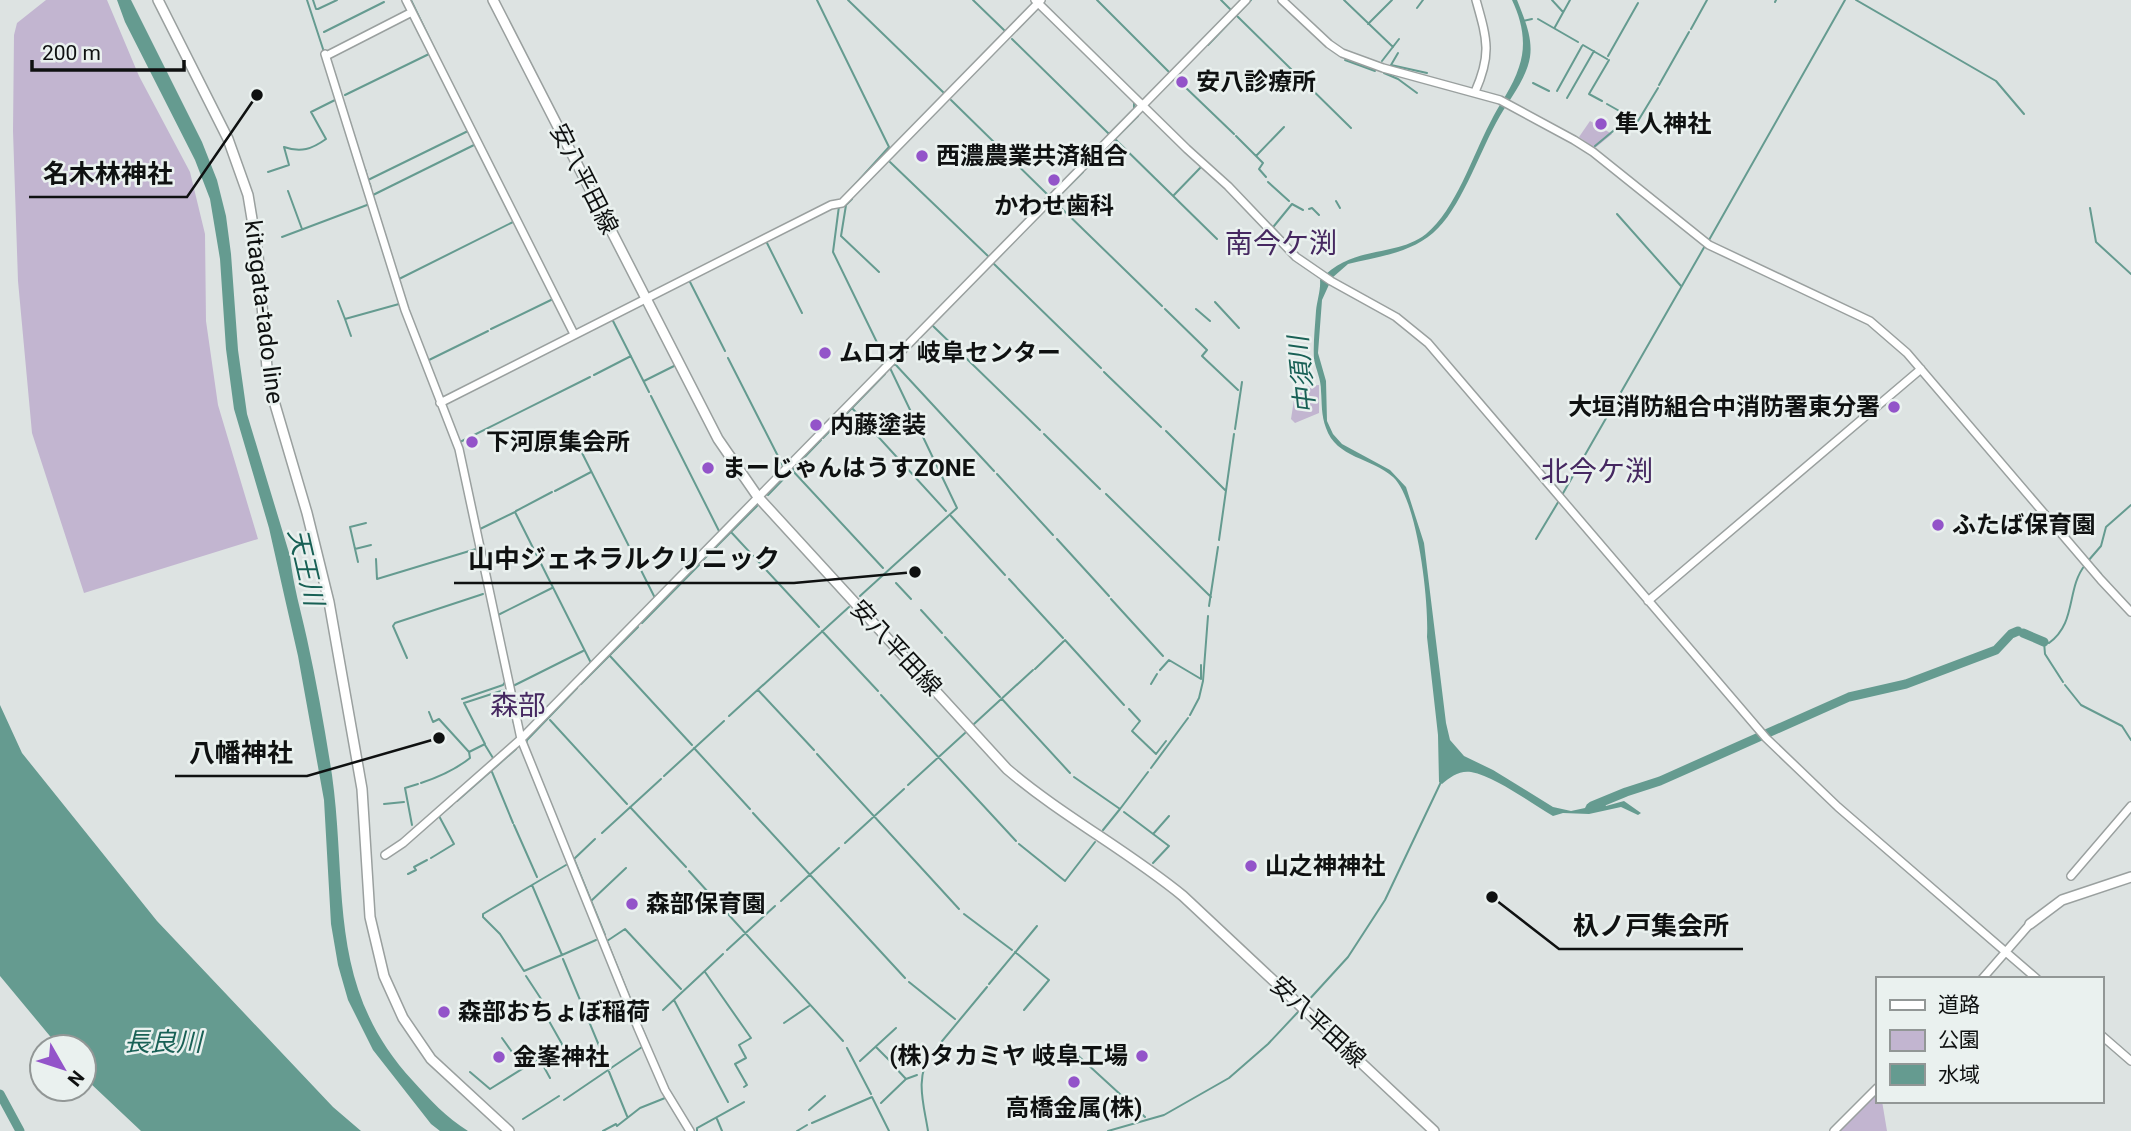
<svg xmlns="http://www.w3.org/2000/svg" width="2131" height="1131" font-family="Roboto,'Noto Sans JP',sans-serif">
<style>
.green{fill:#c2b5d0}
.water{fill:#659b90}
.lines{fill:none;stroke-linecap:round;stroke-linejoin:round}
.stream{stroke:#659b90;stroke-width:2}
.river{stroke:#659b90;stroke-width:9}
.minor-casing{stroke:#9aa09f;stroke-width:10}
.major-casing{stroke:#9aa09f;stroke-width:12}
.minor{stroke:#fff;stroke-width:7}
.major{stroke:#fff;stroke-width:9}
.poi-dot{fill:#9354c9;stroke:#eaf1ef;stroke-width:2.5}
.labels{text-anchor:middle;stroke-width:5;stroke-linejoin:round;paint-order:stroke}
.poi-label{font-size:24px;font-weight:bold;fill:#0f1111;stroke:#eaf1ef;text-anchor:start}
.street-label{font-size:24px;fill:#0f1111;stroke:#eaf1ef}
.water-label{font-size:26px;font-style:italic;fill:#186055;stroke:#eaf1ef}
.quarter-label{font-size:28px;fill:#462861;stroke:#eaf1ef}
.leader{fill:none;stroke:#0f1111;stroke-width:2.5}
.callout-dot{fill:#0f1111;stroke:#eaf1ef;stroke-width:2.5}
.callout-label{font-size:26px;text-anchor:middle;font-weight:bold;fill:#0f1111;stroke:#eaf1ef;stroke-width:5;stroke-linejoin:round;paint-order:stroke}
</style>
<rect width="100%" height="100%" fill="#dde3e2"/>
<path class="green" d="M46,0H107L139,76L190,172L205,234L206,321L218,405L258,539L84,593L32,433L18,281L13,131L14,35L17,23Z
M1590,121L1612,134L1595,148L1579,137Z
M1319,385V413L1295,423L1291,419L1296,387Z
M1875,1093H1877V1101H1882L1887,1131H1838Z"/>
<path class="water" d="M117,0H131L202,142L217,180L226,216L231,254L238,350L247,414L290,556C293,585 301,611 307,639C317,684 325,730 332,775C348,890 326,987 413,1081C429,1099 447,1118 468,1131H440L431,1124L373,1050L348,1000L338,965L331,924L324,800L298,656L285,599L269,528L234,409L226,349L220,259L210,199L195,160L125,22Z
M1512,0H1517C1524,18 1533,37 1530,57C1526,81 1507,102 1496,123C1478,156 1460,210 1433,233C1410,253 1377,257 1348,264L1332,278L1322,300L1318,353L1326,381L1327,421L1333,434L1342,444L1390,470L1406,487L1424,543L1446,723L1450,740L1464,756L1493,770L1553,807L1571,811L1585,808L1587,804L1602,798L1606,806L1624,801L1641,813L1638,815L1621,807L1589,814L1563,813L1553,816C1530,803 1497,777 1471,772C1460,770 1450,777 1442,784L1439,782L1438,735L1427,637C1429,603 1418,500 1393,477C1372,458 1336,458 1326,428C1321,415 1322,403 1321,391C1321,379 1316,370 1314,359C1313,344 1315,327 1316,311C1317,301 1321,289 1320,280C1353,244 1395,258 1426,234C1456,209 1472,157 1490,123C1499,104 1513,87 1519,67C1527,44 1522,21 1512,0Z
M0,705L22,753L157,921L333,1107L361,1131H141L89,1082L84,1076V1047H59L0,976Z"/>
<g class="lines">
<path class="stream" d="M307,0L324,52
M313,0L316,9H318L337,0
M411,0L437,54
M817,0L889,147L840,201
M848,0L944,93
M973,0L1005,31
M1097,0L1169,72
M1221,0L1231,10
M1344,0L1393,47
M1552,0L1563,12
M1856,0L1996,81L2024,114
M1775,2L1776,0
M1417,8L1423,0
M1236,15L1351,128
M1538,19L1578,42
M1523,21L1532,19
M1368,24L1392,0
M1555,27L1570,0
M1691,29L1707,0
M324,32L384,2
M1012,39L1109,134L1134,109V103
M1208,45L1251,0
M1583,45L1607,59
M1398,53L1391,65L1427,73
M1608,56L1638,3
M1345,60L1375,71
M1382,61L1399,39
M1384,73L1398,79L1417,93
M1533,83L1549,91
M1183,85L1234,134
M1659,85L1689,32
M1557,91L1582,46
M345,95L429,54
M1567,98L1594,51
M951,100L1048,195
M1602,101L1589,94L1609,60
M1630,117L1638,121L1658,88
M1236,136L1263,163L1259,169L1266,177
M1115,139L1217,239
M1595,146L1630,117L1607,104
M1256,156L1284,127
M890,162L989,257
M1086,168L1138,116
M365,169L368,180L468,131
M268,172L289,165L284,147C301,153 312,149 326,139L311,112L337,99
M1268,182L1289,201
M370,184L371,191
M288,191L302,229
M373,195L474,145
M1173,196L1201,167
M852,199L846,205L841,236L879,272
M1054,201L1162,306
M1336,201L1340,208
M839,206L833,252L887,363
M2090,208L2096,242L2131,274
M1309,209L1312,208L1319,215
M1617,214L1681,286
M1274,226L1292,204L1303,210
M1025,230L1083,172
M282,237L367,205
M1709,240L1845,0
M766,241L802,313
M996,260L1022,233
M993,263L1101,368
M399,279L513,222
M689,280L725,351
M338,301L345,319
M1215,302L1239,328
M1165,309L1207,350L1202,356L1238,390
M1196,309L1210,321
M612,319L649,392
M933,326L1040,430
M491,329L553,299
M351,336L345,319L399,304
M728,358L783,466
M429,360L488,331
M894,365L895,364L994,471
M1104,372L1161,427
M594,375L631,356
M644,381L674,366
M651,396L720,533
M852,408L946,511
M1235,429L1242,382
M1166,431L1225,490
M1044,434L1100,489
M574,437L655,598
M823,438L885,374
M460,442L590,377
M792,470L883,568
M997,474L1053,535
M555,491L591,472
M1106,494L1211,597
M768,495L821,440
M1562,495L1706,244
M516,511L552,492
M951,516L1005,575
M478,530L515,512L591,663
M731,532L819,627
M1057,539L1109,596
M1536,539L1560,499
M1219,540L1234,434
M355,549L371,545
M376,559L377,579L476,549
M703,560L757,506
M2088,561L2101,546L2106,527L2131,505
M358,562L350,527L366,523
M2090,562L2101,574
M2103,577L2109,583
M1009,579L1063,638
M896,583L911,599
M860,596L957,508L890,368
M1111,599L1163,656
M1209,606L1218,547
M921,610L942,633
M498,615L552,588
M642,623L699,565
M822,631L878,691
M945,637L1000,697
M1065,640L1124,705
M610,656L692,745
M407,658L393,626L395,623L483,594
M1035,669L1064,641
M1160,670L1169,660L1201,679V665
M2063,682L2045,654L2044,642L2049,643C2077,623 2066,589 2085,565
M581,684L638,627
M1151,684L1157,674
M2065,685L2081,705L2122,726L2131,740
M513,686L583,651
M758,690L814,750
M881,695L1016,841
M462,699L503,685L505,682
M1002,699L1070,773
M1129,709L1140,721L1132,731L1156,754L1166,741
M429,712L433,722L439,719L469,752
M1190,715L1199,698L1203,681L1208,616
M729,716L849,607
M550,720L627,804
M974,724L1033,670
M526,744L527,740L577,688
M485,745L493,758
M694,748L750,809
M817,754L959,909
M1151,768L1188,718
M492,772L513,823
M664,776L724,721
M1074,777L1120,809L1103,830
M421,783C439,777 455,770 470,758L469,752L485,744L464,703L504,690L516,730
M908,785L965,733
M457,801L516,749
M384,804L404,802
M630,807L686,867
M1120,809L1148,772
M1124,812L1169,846L1153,863
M753,813L905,978
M412,825L405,788L418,784
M514,825L537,877
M602,833L661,779
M1154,833L1169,816
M595,839L574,859L605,935
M845,843L904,789
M1019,844L1065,881L1095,842
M431,858L454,844L439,816L452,805
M566,865L532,885L562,955L596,940
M689,871L843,1041
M408,874L416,870L414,867L427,860
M532,885L483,914V917L500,934L524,971L562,955
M591,901L626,868
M781,901L839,848
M964,914L1012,950
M727,950L775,906
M1015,952L1049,980L1024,1010
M563,959L600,1048
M705,972L751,1038L739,1045L746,1058L735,1064L747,1085L744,1087
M526,976L549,1011
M909,982L955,1019
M989,984L1037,926
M674,1000L728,1102
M1306,1003L1348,957L1385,900L1441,782
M663,1010L723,954
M784,1023L809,1006
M641,1026L607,941L625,929L681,989
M642,1028L649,1045
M502,1038L522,1066
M876,1047L890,1061
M847,1048L871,1094
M601,1052L627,1116
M933,1052L987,987
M1074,1052L1145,1117
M539,1058L550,1078
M860,1061L896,1028
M892,1064L906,1079
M470,1072L490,1089L562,1044L545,1014
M564,1100L642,1047
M881,1103L906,1079L917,1075
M809,1110L825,1096
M523,1119L559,1096
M717,1119L722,1131
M812,1123L872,1097L889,1131
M603,1131L616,1124L617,1126L640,1108L665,1098
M697,1131V1128L744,1102
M797,1131L807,1125
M928,1131C924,1105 914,1076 932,1053
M1108,1131L1164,1115L1229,1078L1268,1044L1298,1012"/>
<path class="river" d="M2023,633L2044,642
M1592,806L1626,792L1660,781L1849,697L1906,684L1996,650L2011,634L2018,631
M0,1094L20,1131"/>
<defs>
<path id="minor" d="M406,0L574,334
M1035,0L1187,149L1228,186L1296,257L1331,281L1396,317L1428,343L1766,738L1838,807L2037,979
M1282,0L1329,44L1342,53L1383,68L1500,100L1574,140L1593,152L1709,245L1870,321L1907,353L2101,580L2131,612
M325,54L405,310L459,449L521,739L638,1028L665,1090L690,1131
M326,56L412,12
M1475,92C1492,54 1487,39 1476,0
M440,403L831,205L842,203L1041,0
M1648,601L1921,369
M385,855L403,843L521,739L1246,0
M2071,876L2131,806
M1982,979L2030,924
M2101,1035L2131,1061
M1834,1131L1877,1088"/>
<path id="major" d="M158,0L228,139L248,195L258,255L267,368L271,391L307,513L329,602L362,789L370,917L384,976L403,1018L431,1059L509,1131
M493,0L718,439L758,497L1007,769C1062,816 1127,850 1183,896L1434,1131
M2030,924L2062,900L2131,877"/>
</defs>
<use href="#minor" class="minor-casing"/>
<use href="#major" class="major-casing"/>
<use href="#minor" class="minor"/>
<use href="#major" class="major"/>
</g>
<g class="poi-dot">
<circle cx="1182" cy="82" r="7"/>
<circle cx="1601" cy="124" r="7"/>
<circle cx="922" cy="156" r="7"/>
<circle cx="1054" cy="180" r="7"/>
<circle cx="825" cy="353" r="7"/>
<circle cx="1894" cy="407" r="7"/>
<circle cx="816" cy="425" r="7"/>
<circle cx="472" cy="442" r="7"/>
<circle cx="708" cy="468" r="7"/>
<circle cx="1938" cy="525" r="7"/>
<circle cx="1251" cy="866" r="7"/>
<circle cx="632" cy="904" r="7"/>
<circle cx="444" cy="1012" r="7"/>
<circle cx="1142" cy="1056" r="7"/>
<circle cx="499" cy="1057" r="7"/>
<circle cx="1074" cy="1082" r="7"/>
</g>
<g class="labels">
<g class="poi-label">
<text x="1196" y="90">安八診療所</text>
<text x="1615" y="132">隼人神社</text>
<text x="936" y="164">西濃農業共済組合</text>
<text x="1054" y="214" text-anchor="middle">かわせ歯科</text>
<text x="839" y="361">ムロオ 岐阜センター</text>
<text x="1880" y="415" text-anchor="end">大垣消防組合中消防署東分署</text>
<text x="830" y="433">内藤塗装</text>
<text x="486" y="450">下河原集会所</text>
<text x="722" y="476">まーじゃんはうすZONE</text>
<text x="1952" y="533">ふたば保育園</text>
<text x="1265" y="874">山之神神社</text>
<text x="646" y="912">森部保育園</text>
<text x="458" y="1020">森部おちょぼ稲荷</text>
<text x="1128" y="1064" text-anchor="end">(株)タカミヤ 岐阜工場</text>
<text x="513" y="1065">金峯神社</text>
<text x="1074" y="1116" text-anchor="middle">高橋金属(株)</text>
</g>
<g class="street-label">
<text transform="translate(584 179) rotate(63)" y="8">安八平田線</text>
<text transform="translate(264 312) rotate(83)" y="8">kitagata-tado line</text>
<text transform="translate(896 648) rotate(47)" y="8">安八平田線</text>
<text transform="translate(1318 1022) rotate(43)" y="8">安八平田線</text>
</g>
<g class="water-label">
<text transform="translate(1302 375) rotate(-96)" y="9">中須川</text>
<text transform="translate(306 567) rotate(77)" y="9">天王川</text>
<text x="163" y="1051">長良川</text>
</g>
<g class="quarter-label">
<text x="1281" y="253">南今ケ渕</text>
<text x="1597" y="481">北今ケ渕</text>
<text x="518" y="715">森部</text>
</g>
</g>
<path class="leader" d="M257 95L187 197H29M915 572L794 583H454M439 738L307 776H175M1492 897L1559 949H1743"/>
<g class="callout-dot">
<circle cx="257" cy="95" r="7"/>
<circle cx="915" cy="572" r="7"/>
<circle cx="439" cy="738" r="7"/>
<circle cx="1492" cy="897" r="7"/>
</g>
<g class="callout-label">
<text x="108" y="183">名木林神社</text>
<text x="624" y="568">山中ジェネラルクリニック</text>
<text x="241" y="762">八幡神社</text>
<text x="1651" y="935">杁ノ戸集会所</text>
</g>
<rect x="1876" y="977" width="228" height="126" fill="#eaf1ef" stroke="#929796" stroke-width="2"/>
<rect x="1890" y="1000" width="35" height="10" fill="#ffffff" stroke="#929796" stroke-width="2"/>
<text x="1938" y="1012" font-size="21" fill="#0f1111">道路</text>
<rect x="1890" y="1030" width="35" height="21" fill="#c2b5d0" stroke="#929796" stroke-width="2"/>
<text x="1938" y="1047" font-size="21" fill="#0f1111">公園</text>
<rect x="1890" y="1064" width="35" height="21" fill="#659b90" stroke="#929796" stroke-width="2"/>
<text x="1938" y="1082" font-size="21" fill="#0f1111">水域</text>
<g transform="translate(63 1068) rotate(129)"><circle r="33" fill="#eaf1ef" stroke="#929796" stroke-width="2"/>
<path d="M0-5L12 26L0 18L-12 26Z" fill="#9354c9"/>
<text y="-10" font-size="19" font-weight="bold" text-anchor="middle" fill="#0f1111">N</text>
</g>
<path d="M32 60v10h152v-10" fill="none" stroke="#0f1111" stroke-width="3.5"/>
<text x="42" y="60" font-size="21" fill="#0f1111" stroke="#eaf1ef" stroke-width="5" paint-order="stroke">200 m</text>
</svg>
